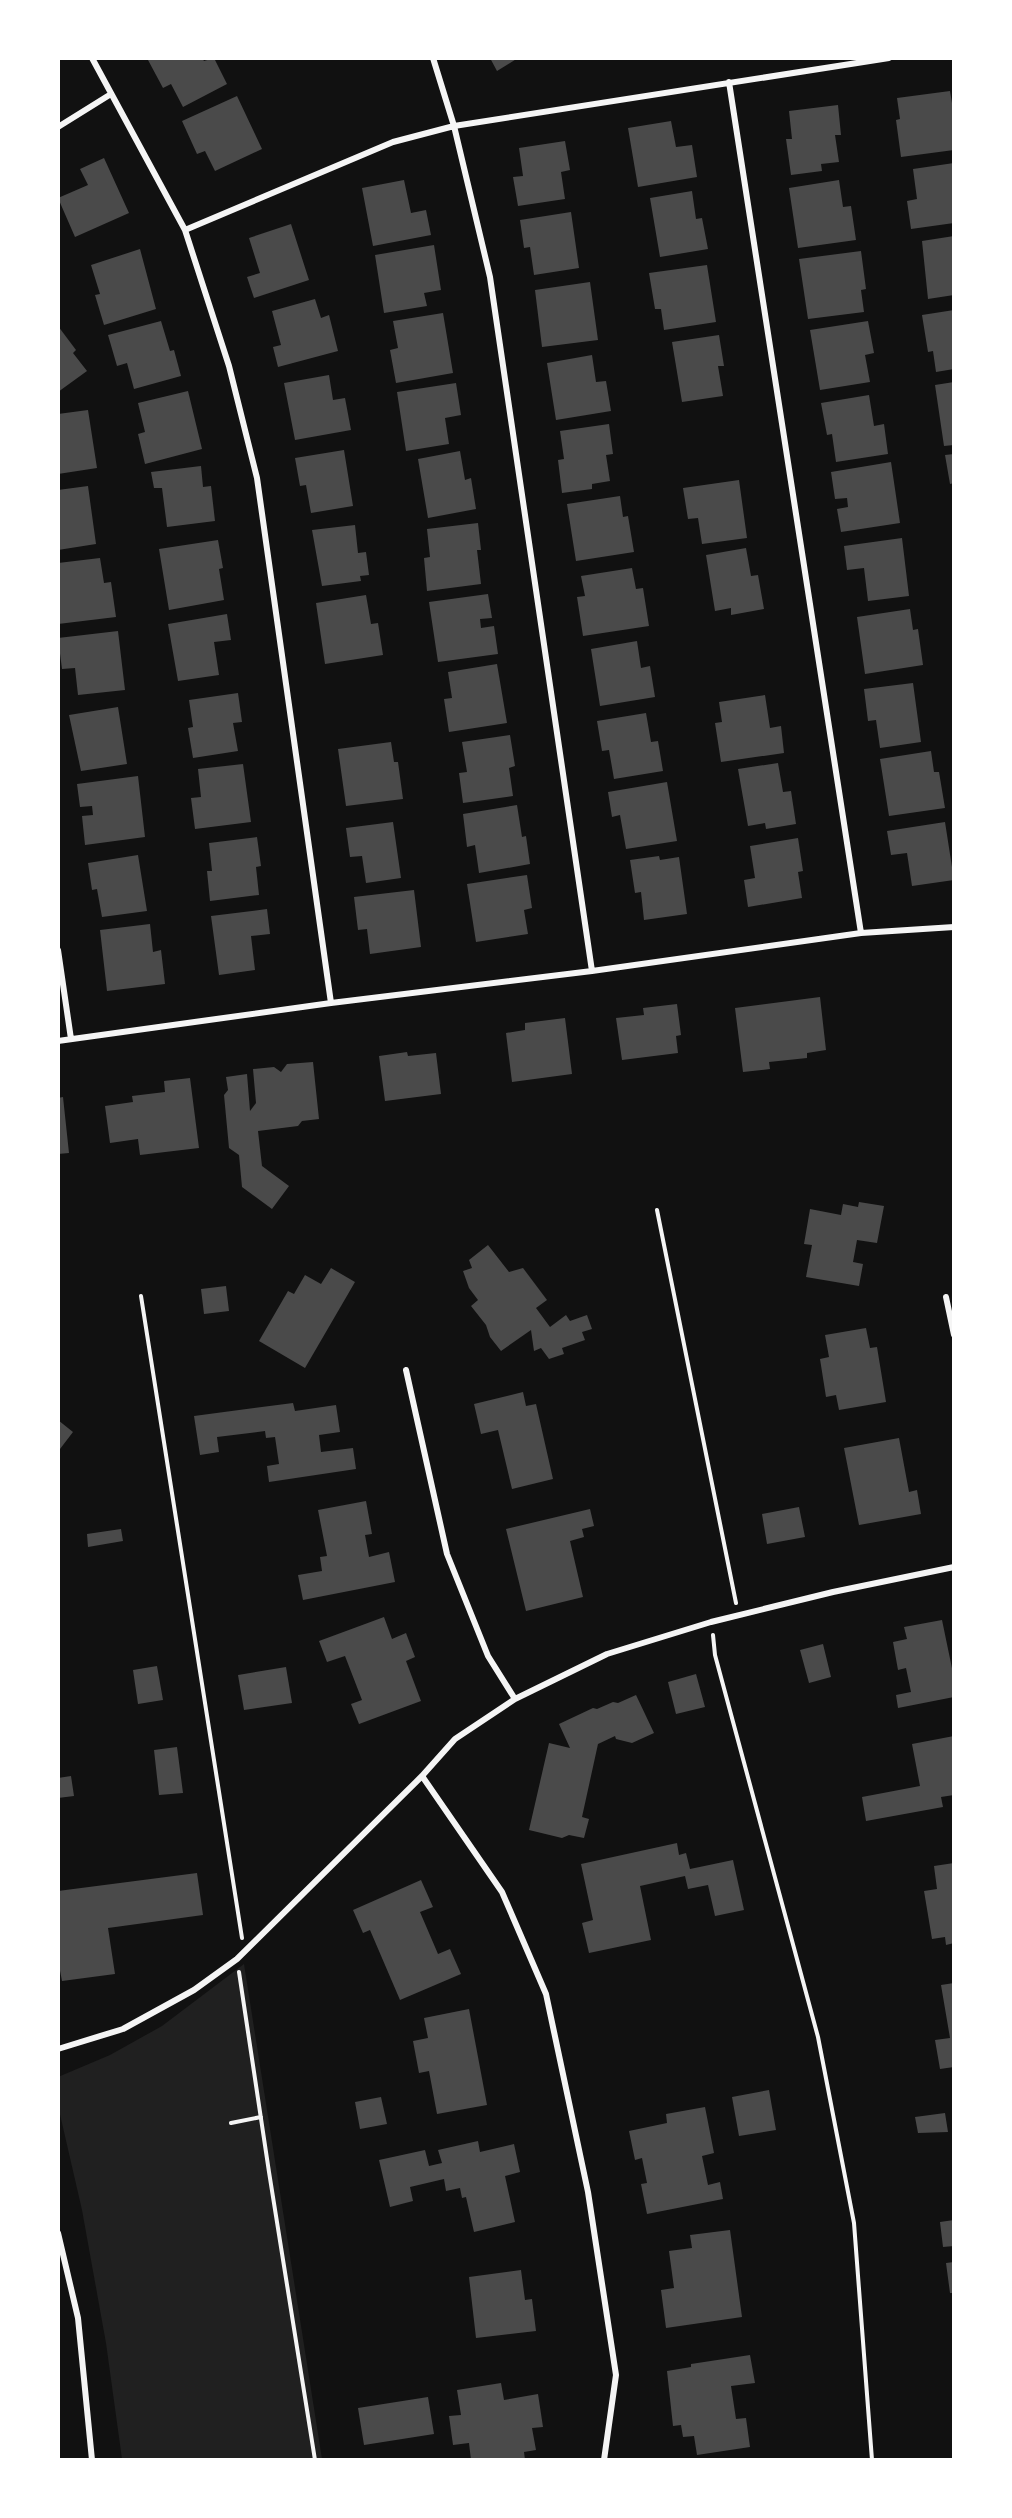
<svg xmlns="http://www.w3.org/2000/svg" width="1012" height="2518" font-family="Poppins,sans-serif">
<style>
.green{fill:#202020}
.building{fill:#4a4a4a}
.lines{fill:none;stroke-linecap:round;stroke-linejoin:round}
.path{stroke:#f5f5f5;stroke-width:4}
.minor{stroke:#f5f5f5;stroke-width:6}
</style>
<rect width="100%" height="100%" fill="#111"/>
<path class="green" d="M244,1964L322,2459H122L106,2343L82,2210L59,2110L58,2077L110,2055L162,2026Z"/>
<path class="building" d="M151,58H202L204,61L214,58L227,84L183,107L171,84L163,88L148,60Z
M490,58H518L497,71Z
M950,91L954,115V150L901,157L896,120L900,119L897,98Z
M237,96L262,149L215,171L205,151L197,154L182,121Z
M838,105L841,135H835L839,162L821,164L822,171L791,175L786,139H792L789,111Z
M671,121L676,147L692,145L697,177L638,187L628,128Z
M565,141L570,170L561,172L565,199L518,206L513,177L523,176L519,148Z
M104,158L129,213L75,237L58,198L88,185L80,169Z
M954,163V223L911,229L907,201L917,199L913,169Z
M404,180L411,213L426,210L431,235L373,246L362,188Z
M839,180L843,207L851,206L856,240L798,248L789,188Z
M692,191L696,219L702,218L708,249L660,257L650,198Z
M571,212L579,268L534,275L530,247L524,248L520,220Z
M291,224L309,280L254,298L247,277L260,273L249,238Z
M954,236V295L928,299L922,241Z
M434,245L441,290L424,293L427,306L384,313L375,255Z
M140,249L156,309L104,325L95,295L100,294L91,265Z
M861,251L866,289L861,290L864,312L808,319L799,259Z
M707,265L716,322L664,330L661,309H655L649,273Z
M590,282L598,340L542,347L535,290Z
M315,299L321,318L329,315L338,351L278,367L273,347L281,345L272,311Z
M954,310V369L936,372L933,351L928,352L922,315Z
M443,313L453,373L396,383L390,350L398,348L393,321Z
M161,321L170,351L174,350L181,376L134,389L127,363L117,366L108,335Z
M868,321L874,353L865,355L870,382L820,390L810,330Z
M58,326L76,350L73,353L87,371L58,392Z
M719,335L724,366H718L723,396L682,402L672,342Z
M592,355L596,382L606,381L611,411L556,420L547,363Z
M329,375L333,400L345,398L351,430L295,440L284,383Z
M954,382V445L944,446L935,385Z
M456,383L461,415L445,418L449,444L406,451L397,392Z
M188,391L202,449L145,464L138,434L145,432L138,403Z
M869,395L874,426L884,424L888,454L836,462L832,434L827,435L821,403Z
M88,410L97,468L58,474V414Z
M609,424L613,454L606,455L610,481L592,484V489L562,493L558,460L564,459L560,431Z
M344,450L353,506L311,513L306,485L300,486L295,458Z
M460,451L465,480L471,478L476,509L428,518L418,459Z
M954,454V483L950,484L945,455Z
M891,462L900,523L841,532L837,509L848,507L847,498L835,499L831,472Z
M201,466L203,487L211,486L215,521L167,527L162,488H154L151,472Z
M739,480L747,538L702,544L698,518L688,519L683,488Z
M88,486L96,544L58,550V490Z
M620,496L623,517L628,516L634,552L576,561L567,504Z
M478,523L481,550H477L481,584L427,591L424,558L430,557L427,529Z
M355,525L358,553L366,552L369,575L360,576L361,581L322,586L312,530Z
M902,538L909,596L868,601L864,568L847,570L844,546Z
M218,540L223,568L219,569L224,600L169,610L159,549Z
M746,548L751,576L758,575L764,609L731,615V608L715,611L706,555Z
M100,558L104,583L111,582L116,617L58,624V563Z
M632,568L636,589L643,588L649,626L583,636L577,597L585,596L581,576Z
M488,594L492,618L480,619L481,628L494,626L498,654L438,662L429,602Z
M366,595L371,624L378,623L383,655L325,664L316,603Z
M910,609L913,630L918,629L923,665L865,674L857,617Z
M227,614L231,640L214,642L219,675L178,681L168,624Z
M118,631L125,690L78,695L75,668L62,669L58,638Z
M637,641L641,668L650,666L655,697L600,706L591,649Z
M497,664L507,723L449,732L444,699L452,698L448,672Z
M913,683L921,742L880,748L876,720L868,721L864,689Z
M238,693L242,722L233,723L238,751L193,758L188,728L193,727L189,700Z
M765,695L770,728L781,726L784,753L721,762L715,723L722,722L719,702Z
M118,707L127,764L81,771L69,715Z
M646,713L651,742L658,741L663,771L614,779L609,750L602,751L597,721Z
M510,735L515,766L509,768L513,796L463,803L459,773L467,772L462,742Z
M391,742L394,762H398L403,799L346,806L338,749Z
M931,751L934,772H939L945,808L889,816L880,759Z
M778,763L783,792L791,791L796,824L766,829L765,823L748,826L738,769Z
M243,764L251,822L195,829L191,798L201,797L198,769Z
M138,776L145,837L85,845L82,816L93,815L92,806L80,807L77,784Z
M667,782L677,841L626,849L620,815L612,817L608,792Z
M517,805L522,837L526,836L530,864L479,873L475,845L467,847L463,814Z
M393,822L401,878L366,883L362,856L350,857L346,828Z
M945,822L954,880L912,886L907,853L891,855L887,831Z
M257,837L261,866L256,867L259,895L210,901L207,871H212L209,843Z
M798,838L803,871L798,872L802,898L748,907L744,880L755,878L750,846Z
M138,855L147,911L102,917L97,889L92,890L88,863Z
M659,856L660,860L679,857L687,914L644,920L641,892L635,893L630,860Z
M527,875L532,908L524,910L528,934L476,942L467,884Z
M414,890L421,947L370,954L367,929L358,930L354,897Z
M267,909L270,934L251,936L255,970L219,975L211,916Z
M150,924L153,952L161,950L165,984L107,991L100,930Z
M820,997L826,1050L807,1053V1058L769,1062L770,1069L743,1072L735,1008Z
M677,1004L681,1035L676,1036L678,1053L622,1060L616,1018L644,1015L643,1008Z
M565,1018L572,1074L512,1082L506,1033L525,1030V1023Z
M407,1052L408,1056L436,1053L441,1094L385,1101L379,1056Z
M313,1062L319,1119L302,1121L298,1126L258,1131L262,1166L289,1186L272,1209L242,1187L239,1155L229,1148L224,1095L228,1090L226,1077L247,1074L250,1111L256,1103L253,1069L274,1067L281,1072L287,1064Z
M190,1078L199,1148L140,1155L138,1139L110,1143L105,1106L133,1102L132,1096L165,1092L164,1081Z
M63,1097L69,1153L58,1154V1098Z
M859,1202L884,1206L877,1243L857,1240L853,1262L863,1264L859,1286L806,1277L812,1245L804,1244L810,1209L841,1215L843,1204L858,1207Z
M488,1245L509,1272L523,1268L547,1300L536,1308L550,1327L566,1315L570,1321L587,1315L592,1329L582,1332L585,1340L562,1348L564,1354L549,1359L541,1348L534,1351L531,1330L501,1351L490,1337L486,1325L471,1306L478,1300L469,1288L463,1271L472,1268L469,1260Z
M331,1268L355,1282L305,1368L259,1341L288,1291L294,1294L305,1275L321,1284Z
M226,1286L229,1311L204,1314L201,1289Z
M866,1328L870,1348L877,1347L886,1402L839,1410L836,1395L826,1397L820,1359L829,1357L825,1335Z
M523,1392L526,1406L536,1404L553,1479L512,1489L498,1430L481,1434L474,1404Z
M293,1403L295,1411L336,1405L340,1432L319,1435L321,1452L353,1448L356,1469L269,1482L267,1466L279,1464L275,1437L266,1438L265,1431L217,1437L219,1452L200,1455L194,1416Z
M58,1420L73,1432L60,1449L58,1448Z
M899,1438L909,1492L917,1490L921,1514L859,1525L844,1448Z
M366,1501L372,1534L365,1535L369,1557L389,1552L395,1582L303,1600L298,1575L322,1571L320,1557L327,1556L318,1510Z
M799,1507L805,1537L767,1544L762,1514Z
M590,1509L594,1526L582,1529L584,1537L570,1541L583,1597L526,1611L506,1529Z
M121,1529L123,1541L88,1547L87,1534Z
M384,1617L392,1639L406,1633L415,1657L406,1661L421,1701L359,1724L351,1704L362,1700L345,1656L327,1662L319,1641Z
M942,1620L954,1678V1697L898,1708L896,1695L911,1692L906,1668L898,1670L893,1642L907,1639L904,1627Z
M823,1644L831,1677L809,1683L800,1650Z
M157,1666L163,1700L138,1704L133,1670Z
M286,1667L292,1703L244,1710L238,1675Z
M696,1674L705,1707L676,1714L668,1682Z
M636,1695L654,1733L632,1743L616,1739L615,1736L598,1744L582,1817L589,1819L584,1838L569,1835L562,1838L529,1830L549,1743L570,1748L559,1724L593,1708L597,1709L613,1702L618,1703Z
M954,1736V1795L941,1797L943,1807L866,1821L862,1797L920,1786L912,1744Z
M177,1747L183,1793L159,1795L154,1750Z
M71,1776L74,1796L58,1798V1778Z
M677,1843L679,1855L686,1853L690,1869L733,1860L744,1910L715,1916L708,1885L688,1889L685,1876L640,1886L651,1940L589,1953L582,1923L593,1920L581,1864Z
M954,1863V1943L946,1945L945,1937L932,1939L924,1891L937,1889L934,1866Z
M197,1873L203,1915L108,1928L115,1974L62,1981L58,1960V1891Z
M421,1880L433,1907L420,1912L438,1954L450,1949L461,1974L400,2000L370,1930L363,1933L353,1910Z
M954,1983V2067L940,2069L935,2040L950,2038L941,1985Z
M469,2009L487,2105L437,2114L429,2071L419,2073L413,2041L428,2038L424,2018Z
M769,2090L776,2130L739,2136L732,2097Z
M381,2097L387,2124L360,2129L355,2102Z
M705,2107L714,2153L702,2156L708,2185L720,2182L723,2199L647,2214L641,2184L647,2183L642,2158L635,2160L629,2131L667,2123L666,2114Z
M945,2113L948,2132L918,2133L915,2117Z
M478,2141L480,2152L514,2144L520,2172L505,2176L515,2222L474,2232L466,2197L462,2198L460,2188L446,2191L444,2179L410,2187L413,2201L390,2207L379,2160L425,2150L429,2166L442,2163L438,2150Z
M954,2220V2246L943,2247L940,2222Z
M730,2230L742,2317L666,2328L661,2290L674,2288L669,2251L692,2248L690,2235Z
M954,2262V2293H950L946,2263Z
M521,2270L525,2300L532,2299L536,2331L476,2338L469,2277Z
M750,2355L755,2383L731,2386L736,2419L746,2418L750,2447L697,2455L694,2436L683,2437L681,2425L673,2426L667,2371L691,2367V2364Z
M501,2383L504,2400L538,2394L543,2427L532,2428L536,2450L524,2452L525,2460H471L469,2443L453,2445L449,2416L461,2415L457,2390Z
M428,2397L434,2434L364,2445L358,2408Z"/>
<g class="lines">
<path class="path" d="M657,1210L736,1603
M141,1296L242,1938
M713,1635L715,1655L818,2037L854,2223L872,2460
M239,1972L269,2172L315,2460
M231,2123L261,2117"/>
<path class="minor" d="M92,58L185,230L229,366L257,478L331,1003
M433,58L454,126L490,277L592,971
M729,82L861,933
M58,127L111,94
M185,230L393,142L454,126L889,58
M58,950L71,1039
M58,1041L331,1003L592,971L861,933L954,927
M946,1297L954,1335
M406,1370L447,1554L488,1656L515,1699
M422,1776L502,1892L546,1994L588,2192L616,2375L604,2460
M58,2049L123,2029L194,1990L237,1959L422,1776L455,1739L515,1699L607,1654L711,1622L833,1592L954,1567
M58,2233L78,2318L92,2460"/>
</g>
<rect width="1012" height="2518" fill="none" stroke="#ffffff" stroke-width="120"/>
</svg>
